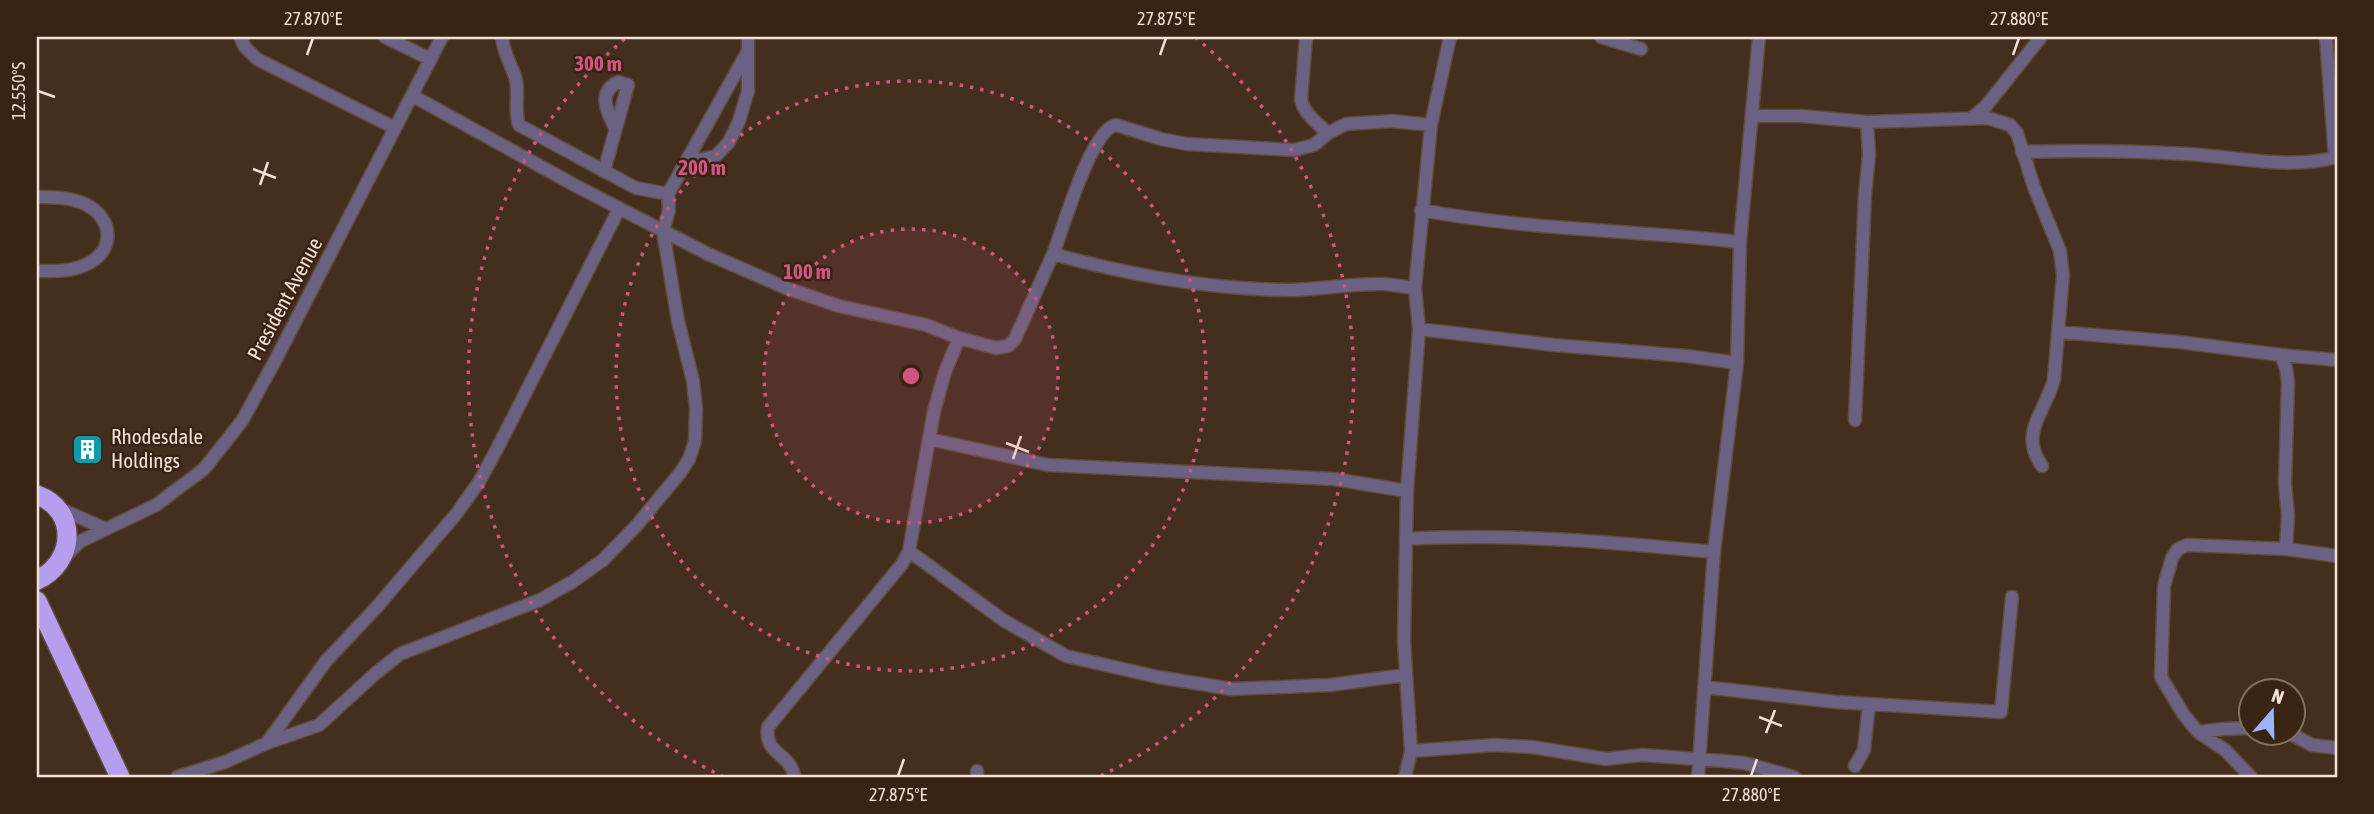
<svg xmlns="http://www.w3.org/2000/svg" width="2374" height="814" font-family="'Asap Condensed',sans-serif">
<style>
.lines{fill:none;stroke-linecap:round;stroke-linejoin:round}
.minor-casing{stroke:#604b3b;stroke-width:15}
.highway-casing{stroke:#604b3b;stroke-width:22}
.minor{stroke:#6b6182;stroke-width:12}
.highway{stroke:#b79ded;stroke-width:19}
.ticks{fill:none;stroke:#f0e2d7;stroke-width:2.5}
.ring{fill:none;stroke:#d05580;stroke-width:3.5;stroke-dasharray:3.5 7}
.labels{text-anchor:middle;stroke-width:5;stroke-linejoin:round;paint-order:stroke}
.street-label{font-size:21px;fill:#f0e2d7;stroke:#392413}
.poi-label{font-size:21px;fill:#f0e2d7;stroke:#392413;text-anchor:start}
.centre{fill:#d05580;stroke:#392413;stroke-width:3.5}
.ring-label{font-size:21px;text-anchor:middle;font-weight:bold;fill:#d05580;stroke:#392413;stroke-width:5;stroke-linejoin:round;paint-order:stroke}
.neatline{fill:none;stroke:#f0e2d7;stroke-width:2.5}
.ticks-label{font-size:18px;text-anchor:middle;fill:#f0e2d7}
</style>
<rect width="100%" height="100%" fill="#442e1d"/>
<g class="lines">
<defs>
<path id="minor" d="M240,37L245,47L257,59L395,128
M385,37L430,59
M502,37C503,53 512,65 516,80C519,95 514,110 519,125L604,171
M1306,37L1301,100C1305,115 1317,123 1328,133
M1601,37L1641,49
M2326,37L2335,158
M413,96L578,187L708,254L786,288L839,306L926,325L959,338L996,348L1008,346L1015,339L1053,254C1129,275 1208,289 1287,290C1319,290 1351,283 1383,284C1394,285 1405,287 1415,288
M1752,116H1801L1867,122L1869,155L1865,194L1855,420
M1973,117L1986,106L2041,37
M1867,122L1988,118L2010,125L2017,133L2034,187L2060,251L2063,275L2054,379C2046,412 2018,432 2042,466
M615,128C607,112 597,92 618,82L628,85L604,171L636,188L668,194
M2022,152C2077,150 2133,151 2188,154C2238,157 2289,170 2337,157
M686,163L716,156L729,142L739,121L748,91V37
M37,197C53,197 69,197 85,204C114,218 116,252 85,265C70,272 53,271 37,271
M1421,210C1527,230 1634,230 1740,242
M1053,254C1063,229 1091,129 1116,125L1161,139L1187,144L1294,150L1314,145L1328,133L1346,124L1392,121L1431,125
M1419,329L1554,345L1687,356L1737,363
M2058,332L2179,342L2281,355L2286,368L2288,382L2285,484L2288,515L2286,549L2337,556
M2281,355L2337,360
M929,439L1048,465L1334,479L1407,491
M58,508L106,529
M1407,539C1509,533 1612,542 1714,552
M909,551L1003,620L1066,656L1158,677L1232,689L1330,685L1405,675
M64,557L81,541L156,505L204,469L242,421L276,359L442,37
M1704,687L1836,702L2001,712L2012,597
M2252,728L2224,729L2198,732L2184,715L2161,677L2164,586L2172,558L2178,549L2187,545L2286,549
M2198,732L2225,750L2251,777
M2291,734L2312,745L2337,748
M267,743L319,725L376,673L400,654L540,600L572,582L603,560L637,525L680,473L689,459L695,441L696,409L693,381L678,321L663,231L669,210L668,194L748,51
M1411,751L1494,745L1532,747L1606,759L1642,755L1725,761L1744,763L1794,777
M1855,766L1864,750L1869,704
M977,771V777
M177,777L225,762L267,743L326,661L375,609L457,513L479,482L498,447L619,209
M794,777C792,753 763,755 768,727L902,564L909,551L934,411L945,372L959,338
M1405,777L1411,751L1404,641L1407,491L1419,329L1415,288L1431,125L1450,37
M1698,777L1714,552L1737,363L1740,242L1759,37"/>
<path id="highway" d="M37,495C79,510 75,563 37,580
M37,601L120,777"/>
</defs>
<use href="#minor" class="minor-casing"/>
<use href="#highway" class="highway-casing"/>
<use href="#minor" class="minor"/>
<use href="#highway" class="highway"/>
</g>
<path class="ticks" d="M307,55L313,38M1160,55L1166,38M2013,55L2019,38M38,91L55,97M253,169L276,178M260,185L268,162M1006,443L1029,452M1013,459L1021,436M1759,717L1782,726M1766,733L1775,710M898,776L904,759M1751,776L1757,759"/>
<circle cx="911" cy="376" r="147" fill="#d05580" fill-opacity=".12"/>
<g class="ring">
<circle cx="911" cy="376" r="147"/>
<circle cx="911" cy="376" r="295"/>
<path d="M724 777A442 442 0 0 1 627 37M1195 37A442 442 0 0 1 1098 777"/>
</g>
<defs>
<symbol id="building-square" viewBox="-11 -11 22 22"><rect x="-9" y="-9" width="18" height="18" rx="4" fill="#0f9aa8" stroke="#392413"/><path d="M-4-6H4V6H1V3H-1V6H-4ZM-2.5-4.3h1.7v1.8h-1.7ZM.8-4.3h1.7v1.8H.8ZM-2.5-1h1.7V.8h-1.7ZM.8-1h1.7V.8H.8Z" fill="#fff"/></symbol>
</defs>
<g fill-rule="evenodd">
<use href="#building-square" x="70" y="432" width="35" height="35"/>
</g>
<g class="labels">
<g class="street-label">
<text transform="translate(285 299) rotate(-62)" y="7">President Avenue</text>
</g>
<g class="poi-label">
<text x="111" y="444">Rhodesdale<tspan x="111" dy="24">Holdings</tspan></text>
</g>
</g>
<circle cx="911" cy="376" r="10" class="centre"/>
<g class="ring-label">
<text x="598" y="71">300 m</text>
<text x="702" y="175">200 m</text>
<text x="807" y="279">100 m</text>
</g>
<rect width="2374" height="814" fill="none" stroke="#392413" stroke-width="77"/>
<g transform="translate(2272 712) rotate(20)"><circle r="33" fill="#392413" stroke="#827061" stroke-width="2"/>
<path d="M0-5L12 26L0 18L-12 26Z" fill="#9db4fd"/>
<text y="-10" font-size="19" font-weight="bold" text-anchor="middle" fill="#f0e2d7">N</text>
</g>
<rect x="38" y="38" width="2298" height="738" class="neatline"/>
<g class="ticks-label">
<text x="313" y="25">27.870°E</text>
<text x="1166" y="25">27.875°E</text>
<text x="2019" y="25">27.880°E</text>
<text transform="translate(19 91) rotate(-90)" y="6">12.550°S</text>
<text x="898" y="801">27.875°E</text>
<text x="1751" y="801">27.880°E</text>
</g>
</svg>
